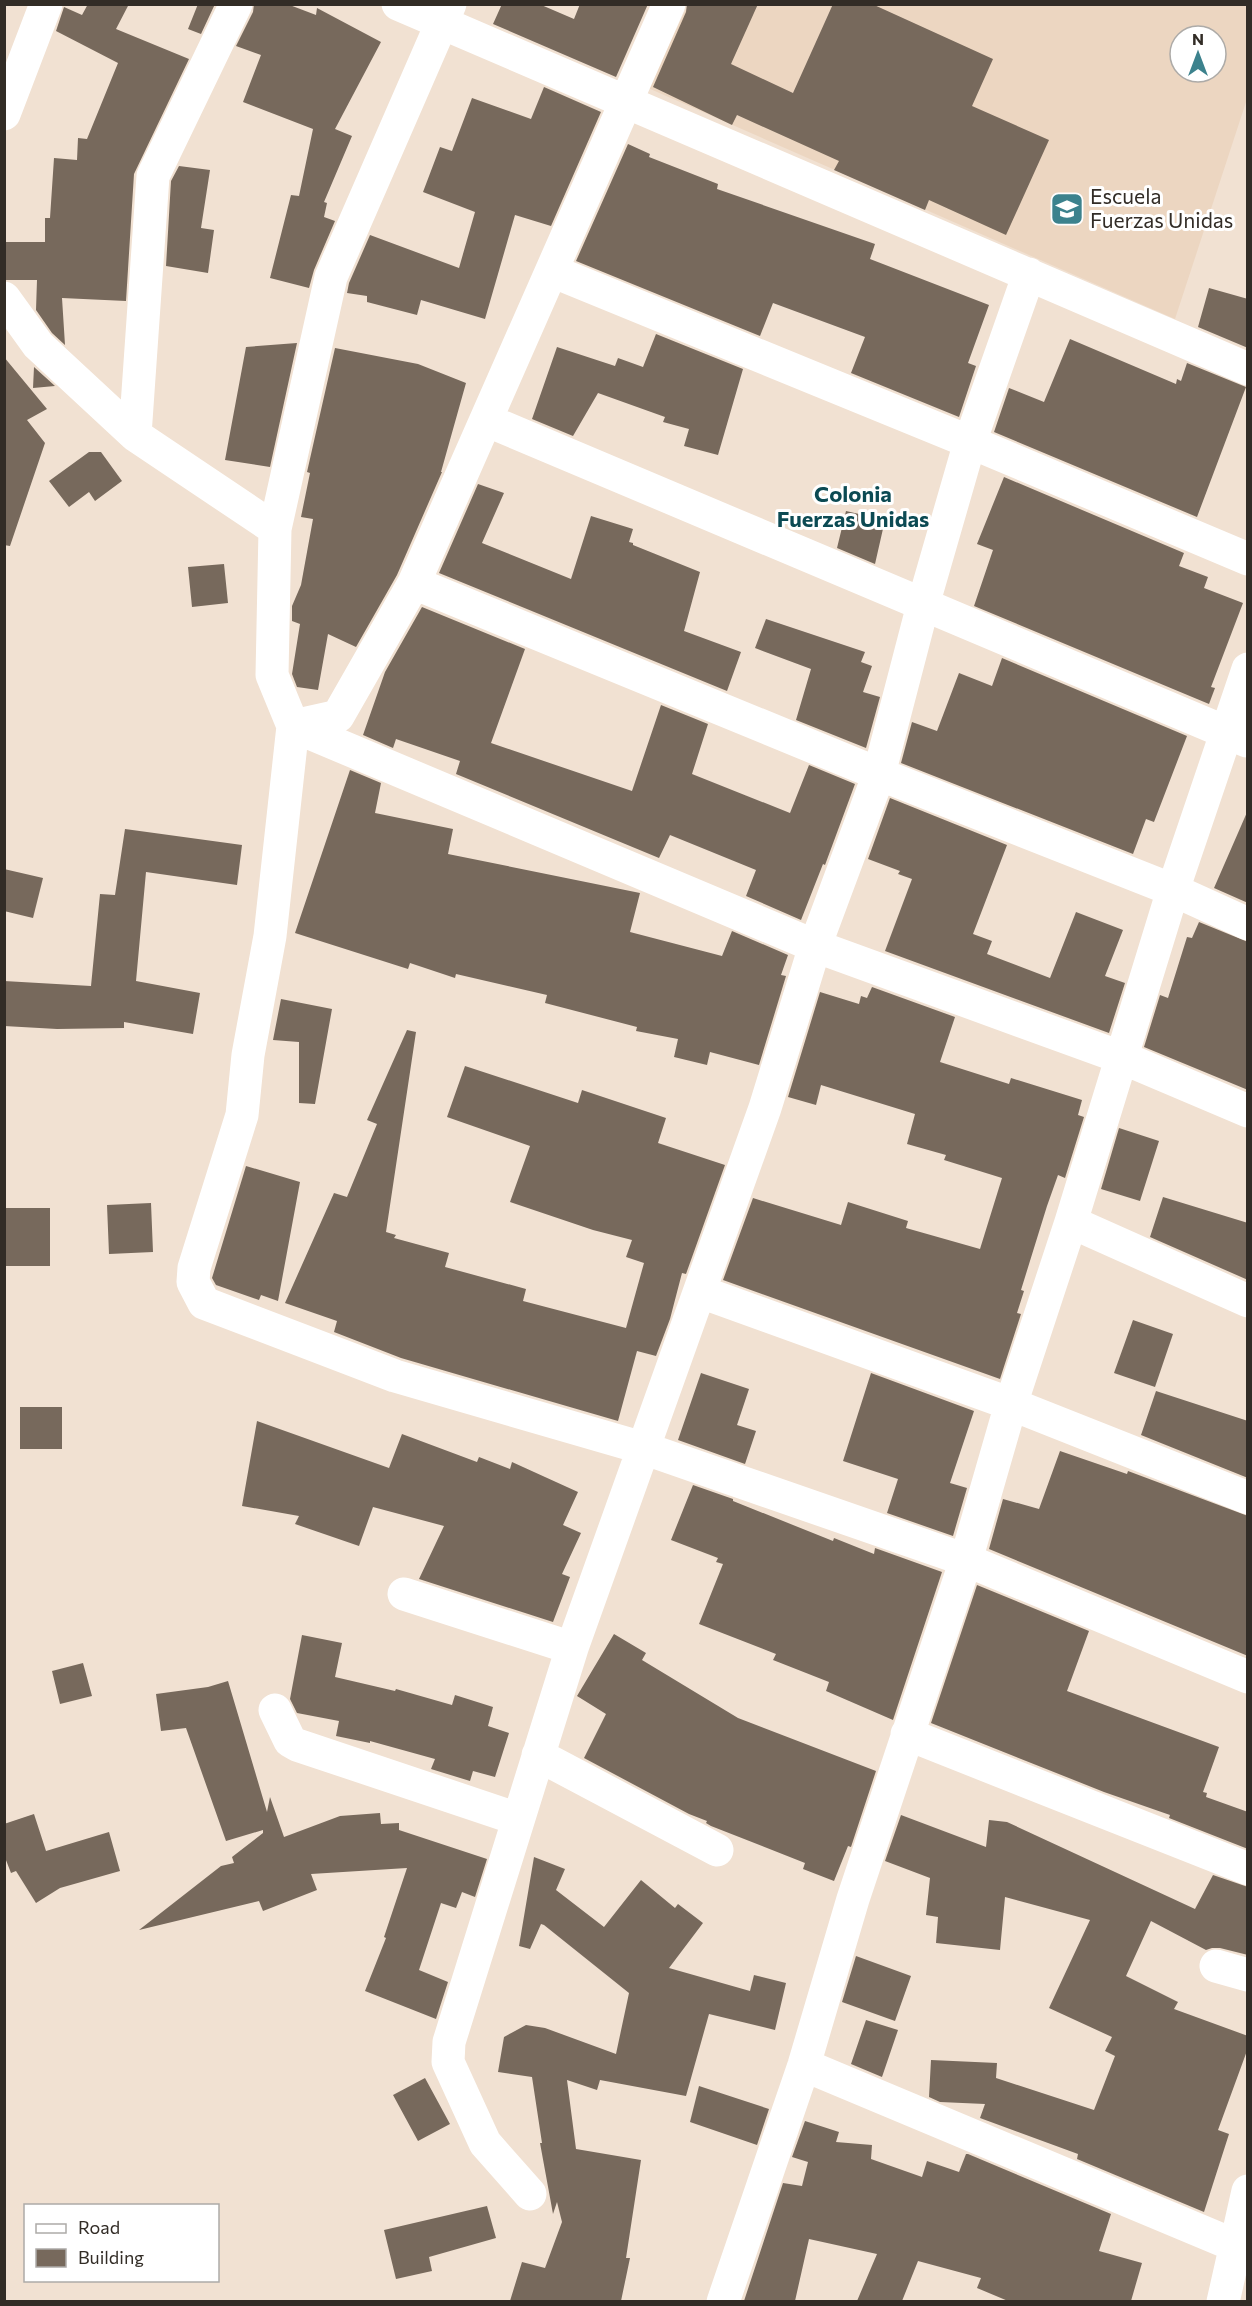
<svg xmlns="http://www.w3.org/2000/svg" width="1252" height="2306" font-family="Commissioner,sans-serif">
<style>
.built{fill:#ecd6c1;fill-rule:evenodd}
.building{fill:#77695c}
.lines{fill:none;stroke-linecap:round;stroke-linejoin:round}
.minor{stroke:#fff;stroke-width:33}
.labels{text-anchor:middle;stroke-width:6;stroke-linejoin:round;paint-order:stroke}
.poi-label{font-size:21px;fill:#322c26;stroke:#fff;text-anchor:start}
.neighbourhood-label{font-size:22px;font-weight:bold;fill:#0c4a53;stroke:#fff}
</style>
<rect width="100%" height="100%" fill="#f1e1d2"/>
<path class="built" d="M688,5H1247V99L1175,319L648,88ZM1180,36H1216V72H1180Z"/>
<path class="building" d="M88,4H129L116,29L189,59L134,174L126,301L62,298L65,345L52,333L36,310L37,280H4V242H45V218H50L54,158L77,160L78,138L87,139L118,63L56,31L64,7L82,15Z
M198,4H215L201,34L188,29Z
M254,4H287L316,15L317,8L381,42L335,129L352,136L324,202L327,203L324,217L335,221L314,270L309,288L270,278L291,195L299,196L313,129L243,102L261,55L236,46L253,12Z
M502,4H539L574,19L580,4H648L616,77L493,24Z
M687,4H758L731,64L793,93L833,4H872L993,59L972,106L1049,140L1006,235L929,200L925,210L834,170L839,161L737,115L732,125L653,87L686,12Z
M544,87L601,112L551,226L515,215L485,319L421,300L417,315L367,302V296L347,293L349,283L370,235L459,268L475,212L423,192L440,147L452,151L472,98L531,119Z
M628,144L650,154L649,157L718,184L717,189L875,244L870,259L989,305L968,363L976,366L959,417L851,373L865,337L773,303L760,336L576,261Z
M179,166L210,170L201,228L214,230L208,273L166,266L171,181Z
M1209,288L1248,299V348L1198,327Z
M656,334L743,369L718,455L684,446L689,429L663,422L665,417L598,393L573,436L532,419L557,347L615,366L618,358L643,367Z
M1070,339L1176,384L1177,379L1181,381L1187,363L1246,387L1197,517L994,432L1009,388L1044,402Z
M297,343L270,467L225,460L246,347Z
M335,348L418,364L466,383L441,472H442L397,575L356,647L328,634L318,690L297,687L292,674L300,624L292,621V606L301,585L313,519L301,517L310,473L307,472Z
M4,357L47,409L27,420L45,443L10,546L4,545Z
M34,367L55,386L33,388Z
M89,452H101L122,481L95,501L89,492L69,507L49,481Z
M1004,477L1184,553L1179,566L1208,577L1204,588L1243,603L1211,687L1215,688L1209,704L974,606L993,550L977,544Z
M478,484L504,493L482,543L571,579L591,516L633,529L629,542L633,543V545L700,572L684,631L741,652L727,691L439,573Z
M846,511L885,520L875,564L837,548Z
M224,564L228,603L192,607L188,567Z
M422,607L525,649L491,743L632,791L661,705L708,724L692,774L790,813L809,765L855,784L825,865L823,864L801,920L746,896L756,870L670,835L659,858L456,774L460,761L396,739L393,748L363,735L385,672Z
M766,619L865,652L861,662L872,666L863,692L880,697L866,748L796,720L811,669L755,648Z
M1002,658L1187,736L1154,822L1146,819L1133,854L901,763L912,722L937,731L959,673L992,686Z
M350,770L381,783L375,813L453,829L448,854L640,893L630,932L722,956L732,931L788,955L781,975L786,976L759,1065L710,1052L707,1065L674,1057L678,1039L636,1031L637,1027L545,1003L547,995L456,974L455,978L410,963L408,969L295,933Z
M890,798L1007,845L973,934L992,941L987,954L1050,978L1076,912L1123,930L1105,976L1125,983L1109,1033L885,951L912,879L898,874L900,871L868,859Z
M1248,810V903L1214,888Z
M125,829L242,845L237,885L146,872L136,981L200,993L193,1034L124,1022V1028L57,1029L4,1026V981L91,986L100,894L115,895Z
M4,869L43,878L33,918L4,911Z
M1199,922L1248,942V1090L1144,1047L1160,995L1168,998L1187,937L1192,938Z
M872,987L955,1017L940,1062L1009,1084L1011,1078L1082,1100L1078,1115L1084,1117L1065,1178L1058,1175L1047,1206L1021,1290L1024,1291L1017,1313L1021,1314L1000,1379L723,1280L753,1198L841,1225L848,1202L908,1221L906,1228L980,1249L1002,1178L944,1160L946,1155L907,1144L915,1114L821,1085L816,1105L788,1097L820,992L859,1004L861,996L867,998Z
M281,999L332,1009L315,1104L299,1103V1042L273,1040Z
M407,1030L416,1032L386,1232L396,1235L394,1238L449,1253L445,1267L526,1289L523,1301L626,1328L644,1263L626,1257L632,1240L593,1230L510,1202L530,1146L447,1117L465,1066L578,1103L582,1090L666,1118L658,1143L725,1165L686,1274L682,1273L670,1319L656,1356L637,1351L618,1421L401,1358L334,1332L337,1321L285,1303L334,1193L347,1197L377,1124L367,1120Z
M1119,1128L1159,1141L1140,1201L1101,1189Z
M246,1166L300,1182L278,1301L261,1295L259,1300L216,1285L212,1278Z
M1163,1197L1248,1223V1280L1150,1237Z
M151,1203L153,1252L109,1254L107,1205Z
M4,1208H50V1266H4Z
M1133,1320L1173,1334L1155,1387L1114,1373Z
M701,1373L749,1389L737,1425L756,1431L745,1464L678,1440Z
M871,1373L974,1411L950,1483L967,1488L953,1536L887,1513L898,1479L843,1461Z
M1156,1391L1248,1421V1478L1141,1435Z
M20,1407H62V1449H20Z
M257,1421L389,1468L402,1434L477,1462L479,1457L510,1469L512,1462L578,1492L563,1525L581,1533L562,1574L570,1577L553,1622L419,1579L444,1526L373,1507L359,1546L295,1524L299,1516L242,1506Z
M1060,1451L1127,1474L1128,1471L1248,1516V1656L989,1549L1003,1499L1039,1509Z
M693,1485L733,1499V1501L833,1541L834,1538L874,1554L875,1548L942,1572L893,1720L826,1691L829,1682L773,1660L776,1654L699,1624L723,1564L716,1562L718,1558L671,1540Z
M977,1585L1089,1631L1067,1691L1219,1747L1203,1792L1207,1793L1206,1797L1248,1812V1849L1169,1818L1170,1815L1104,1792L931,1723Z
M614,1634L646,1653L642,1660L738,1718L876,1771L851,1847L848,1846L834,1881L803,1869L805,1863L711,1826L706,1823L707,1821L689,1814L584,1758L606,1714L577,1696Z
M302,1635L342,1643L335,1677L395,1691L396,1689L452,1705L455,1695L493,1707L488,1726L509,1733L495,1777L473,1771L470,1781L431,1769L435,1759L370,1741V1743L336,1736L339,1721L297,1713L290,1699Z
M83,1663L92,1696L60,1704L52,1671Z
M228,1681L267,1812L270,1797L284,1837L340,1816L380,1813L381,1824L399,1823V1830L487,1859L475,1897L462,1892L456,1908L441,1903L419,1970L448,1982L436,2019L365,1991L386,1938L384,1937L407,1868L311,1874L317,1890L263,1911L259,1901L139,1930L221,1866L234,1863L232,1857L263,1833V1830L226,1841L186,1728L161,1731L156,1694L208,1687Z
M34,1814L46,1851L109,1832L120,1871L60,1888L36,1903L16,1871L11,1873L4,1855V1824Z
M901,1815L986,1847L989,1820L1007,1822L1195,1909L1213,1875L1248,1887V1955L1220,1948H1212L1206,1950L1151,1921L1126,1976L1178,2002L1174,2009L1248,2036V2048L1218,2130L1229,2134L1204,2212L1077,2159L1078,2154L980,2118L985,2104L940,2102L929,2097L931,2060L997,2063L996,2078L1094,2110L1115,2056L1105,2051L1112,2037L1049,2008L1090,1920L1005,1897L1000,1950L936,1943L938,1917L926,1915L930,1878L885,1861Z
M534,1857L565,1869L556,1890L604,1927L641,1880L675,1908L678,1904L703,1923L669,1968L750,1991L754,1975L786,1983L775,2030L709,2014L686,2096L600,2080L597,2090L567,2080L576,2149L641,2160L626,2258H630L621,2301H510L522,2262L545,2268L562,2222L557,2202L553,2214L540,2143H542L532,2077L498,2072L504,2037L526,2025L545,2028L616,2054L629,1993L544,1925L541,1924L530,1949L519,1946Z
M856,1956L911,1976L895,2021L842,2002Z
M866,2020L898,2030L882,2077L851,2064Z
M425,2078L450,2124L418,2141L393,2095Z
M699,2086L769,2109L757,2145L690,2122Z
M805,2121L839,2132L836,2142L872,2145L871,2159L922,2177L927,2161L959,2172L966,2154H968L1111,2214L1099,2251L1142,2263L1131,2301H1008L977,2288L981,2278L918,2261L902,2301H857L877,2254L809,2239L795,2301H744L783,2183L802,2186L808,2162L792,2157Z
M487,2206L496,2238L429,2257L432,2271L396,2279L384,2230Z"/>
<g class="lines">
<path class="minor" d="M398,4L1248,369
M4,114L46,4
M552,271L970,442L1248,559
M4,298L38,345L135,435L275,529L272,675L293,726L270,936L248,1055L242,1115L194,1268L193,1282L204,1303L395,1376L643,1448L966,1560L1248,1677
M486,420L1247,741
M135,435L153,176L236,4
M275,529L331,277L450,4
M414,583L879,774L1173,890L1248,924
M293,726L815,946L1123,1058L1248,1111
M293,726L338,716L414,583L669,4
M1071,1222L1248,1301
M701,1292L1011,1404L1248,1498
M404,1594L572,1648
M275,1710L290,1741L297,1745L518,1819
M907,1734L1248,1869
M538,1755L717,1850
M1216,1966L1248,1975
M804,2065L1234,2245L1248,2248
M530,2194L485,2143L448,2062L449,2042L572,1648L765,1108L815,946L879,774L923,605L970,442L1029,274
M723,2302L804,2065L853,1899L966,1560L1011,1404L1071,1222L1173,890L1248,669
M1223,2302L1248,2191"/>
</g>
<defs>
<symbol id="school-square" viewBox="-11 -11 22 22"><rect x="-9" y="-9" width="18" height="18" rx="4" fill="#3c828d" stroke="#fff"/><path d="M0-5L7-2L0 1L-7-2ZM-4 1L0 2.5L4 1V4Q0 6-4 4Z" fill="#fff"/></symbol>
</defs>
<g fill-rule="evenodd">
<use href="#school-square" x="1048" y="190" width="38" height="38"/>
</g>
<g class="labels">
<g class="poi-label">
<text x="1090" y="204">Escuela<tspan x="1090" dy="24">Fuerzas Unidas</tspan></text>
</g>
<g class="neighbourhood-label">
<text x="853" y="502">Colonia<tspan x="853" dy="25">Fuerzas Unidas</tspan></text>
</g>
</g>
<rect width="1252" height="2306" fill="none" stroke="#322c26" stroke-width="12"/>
<rect x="24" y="2204" width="195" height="78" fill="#ffffff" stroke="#adaba8" stroke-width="1.5"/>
<rect x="36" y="2224" width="30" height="9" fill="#ffffff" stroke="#adaba8" stroke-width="1.5"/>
<text x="78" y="2234" font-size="18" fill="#322c26">Road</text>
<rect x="36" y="2249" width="30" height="18" fill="#77695c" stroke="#adaba8" stroke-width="1.5"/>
<text x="78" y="2264" font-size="18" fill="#322c26">Building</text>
<g transform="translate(1198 54)"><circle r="28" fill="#ffffff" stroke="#adaba8" stroke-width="1.5"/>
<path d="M0-4.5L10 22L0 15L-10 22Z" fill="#3c828d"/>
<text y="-9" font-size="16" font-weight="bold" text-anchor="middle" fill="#322c26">N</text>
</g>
</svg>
